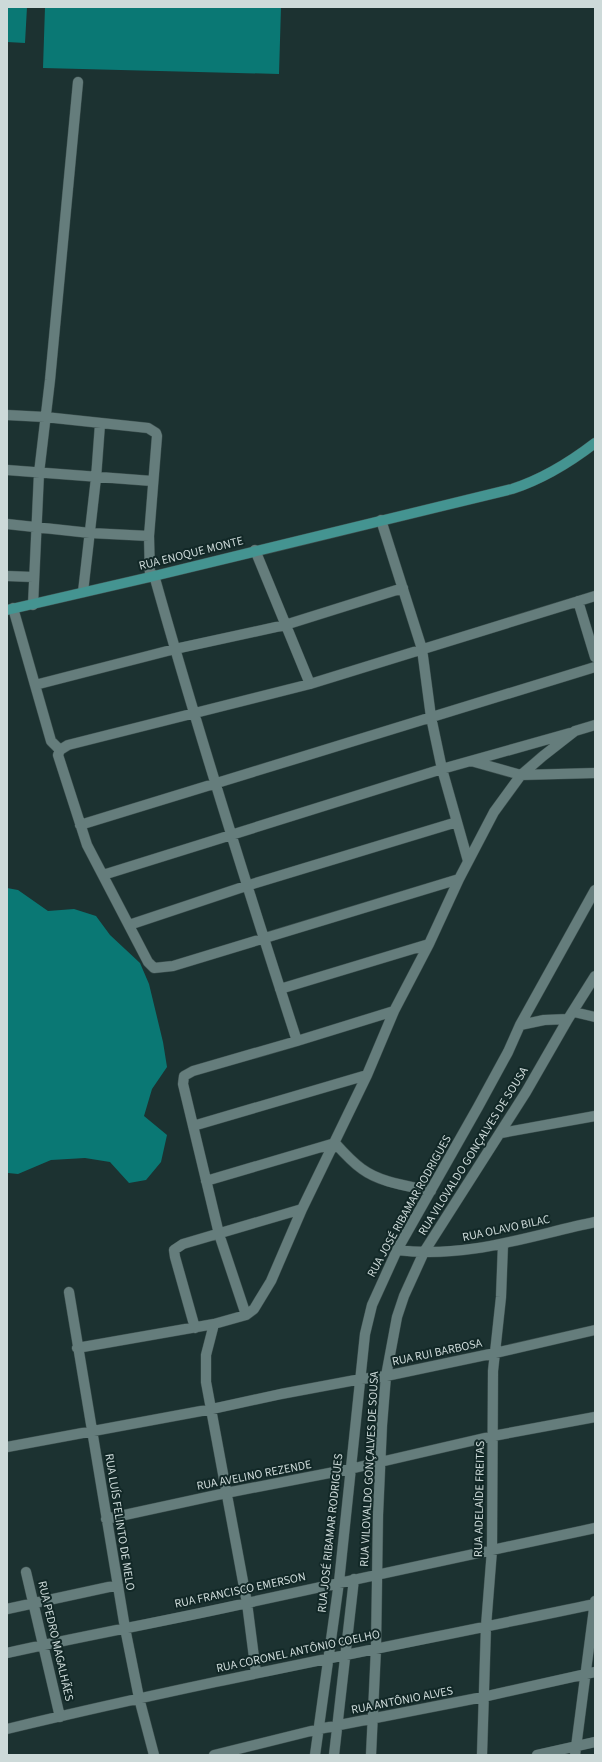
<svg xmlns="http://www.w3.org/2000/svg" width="602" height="1762" font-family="'Source Sans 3',sans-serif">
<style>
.water{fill:#0a7874}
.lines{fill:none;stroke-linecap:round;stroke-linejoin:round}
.minor-casing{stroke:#3d504f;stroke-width:11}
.major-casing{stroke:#3d504f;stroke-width:11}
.minor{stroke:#657d7c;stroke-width:10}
.major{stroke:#449491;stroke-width:10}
.labels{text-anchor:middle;stroke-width:4;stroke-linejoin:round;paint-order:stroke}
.street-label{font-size:12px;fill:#cddad9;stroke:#122827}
</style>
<rect width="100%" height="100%" fill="#1c3231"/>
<path class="water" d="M7,7H27L25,43L7,42Z
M45,7H281L279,74L43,68Z
M7,888L18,890L48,911L74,909L96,916L110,935L140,963L149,984L163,1042L167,1067L152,1089L144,1116L167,1135L161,1162L146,1180L129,1183L110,1162L85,1158L51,1160L18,1174L8,1173Z"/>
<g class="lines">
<defs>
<path id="minor" d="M7,415L45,417L148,428L156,433L157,436L149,536L150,577
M7,470L152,481
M381,520L422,649L431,717L442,769L468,861
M7,524L90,533L149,536
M255,550L310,684
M154,575C198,732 247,887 297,1041
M7,576L33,577
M83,592L96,478L100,424
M578,601L595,657
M33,605L39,473L50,380L78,82
M13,608L51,741L60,750
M35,685L175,649L285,625L403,588
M471,761L521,775L595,773
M80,825L595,667
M103,875L442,769L570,733
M459,879L173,966L154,968L148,962L87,845L58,755L60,750L68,745L310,684L595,596
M129,925L246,886L457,822
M280,989L429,944
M574,1012L595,1017
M520,1025L544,1020L568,1019
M193,1126L367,1075
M501,1133L595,1116
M335,1143C343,1152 352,1162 362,1169C381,1183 409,1186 431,1191
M206,1181L335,1143
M397,1250C467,1259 528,1236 595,1222
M69,1292L125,1628L139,1698L154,1755
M246,1315L219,1234L183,1084L184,1076L193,1071L297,1041L394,1011
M214,1324L206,1355V1382L247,1603L256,1673
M195,1328L175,1257L174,1250L183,1244L302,1209
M77,1348L214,1324L246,1315L254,1309L271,1281L302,1209L367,1075L394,1011L429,944L459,879L494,812L521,775L543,756L575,731L595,725
M7,1447L212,1409L281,1394L361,1379L386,1376L495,1353L595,1330
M106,1519L226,1493L350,1469L493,1436L595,1417
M26,1572L60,1717
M7,1609L118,1585
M7,1653C87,1635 167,1621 247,1603C363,1577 479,1553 595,1528
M7,1729C202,1682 399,1645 595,1604
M214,1755L319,1729L483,1697L595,1672
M315,1755L339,1582L365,1334L372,1305L397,1250L478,1107L508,1052L520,1025L595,890
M334,1755L354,1579
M371,1755L376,1648L378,1515L382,1425L386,1376L397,1317L404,1296L424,1252L526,1092L568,1019L595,976
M482,1755L486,1626L492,1550L493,1371L501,1297L503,1244
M537,1755L595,1742
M575,1755L595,1601"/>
<path id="major" d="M7,610L150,577L512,489C543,479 569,463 595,443"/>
</defs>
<use href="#minor" class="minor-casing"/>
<use href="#major" class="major-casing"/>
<use href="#minor" class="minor"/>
<use href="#major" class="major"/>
</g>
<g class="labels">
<g class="street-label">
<text transform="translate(191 553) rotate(-14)" y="4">RUA ENOQUE MONTE</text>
<text transform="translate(473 1151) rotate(-58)" y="4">RUA VILOVALDO GONÇALVES DE SOUSA</text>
<text transform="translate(409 1206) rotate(-61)" y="4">RUA JOSÉ RIBAMAR RODRIGUES</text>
<text transform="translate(506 1228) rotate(-12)" y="4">RUA OLAVO BILAC</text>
<text transform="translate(437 1352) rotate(-12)" y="4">RUA RUI BARBOSA</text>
<text transform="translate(369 1469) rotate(-87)" y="4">RUA VILOVALDO GONÇALVES DE SOUSA</text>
<text transform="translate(254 1475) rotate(-11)" y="4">RUA AVELINO REZENDE</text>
<text transform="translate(479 1499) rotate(-89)" y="4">RUA ADELAÍDE FREITAS</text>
<text transform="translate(120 1522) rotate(81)" y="4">RUA LUÍS FELINTO DE MELO</text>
<text transform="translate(330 1533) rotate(-84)" y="4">RUA JOSÉ RIBAMAR RODRIGUES</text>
<text transform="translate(240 1590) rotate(-12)" y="4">RUA FRANCISCO EMERSON</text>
<text transform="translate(56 1641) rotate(77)" y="4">RUA PEDRO MAGALHÃES</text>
<text transform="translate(298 1651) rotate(-12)" y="4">RUA CORONEL ANTÔNIO COELHO</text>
<text transform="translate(402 1700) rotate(-11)" y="4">RUA ANTÔNIO ALVES</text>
</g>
</g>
<rect width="602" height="1762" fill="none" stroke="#cddad9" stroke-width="16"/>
</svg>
